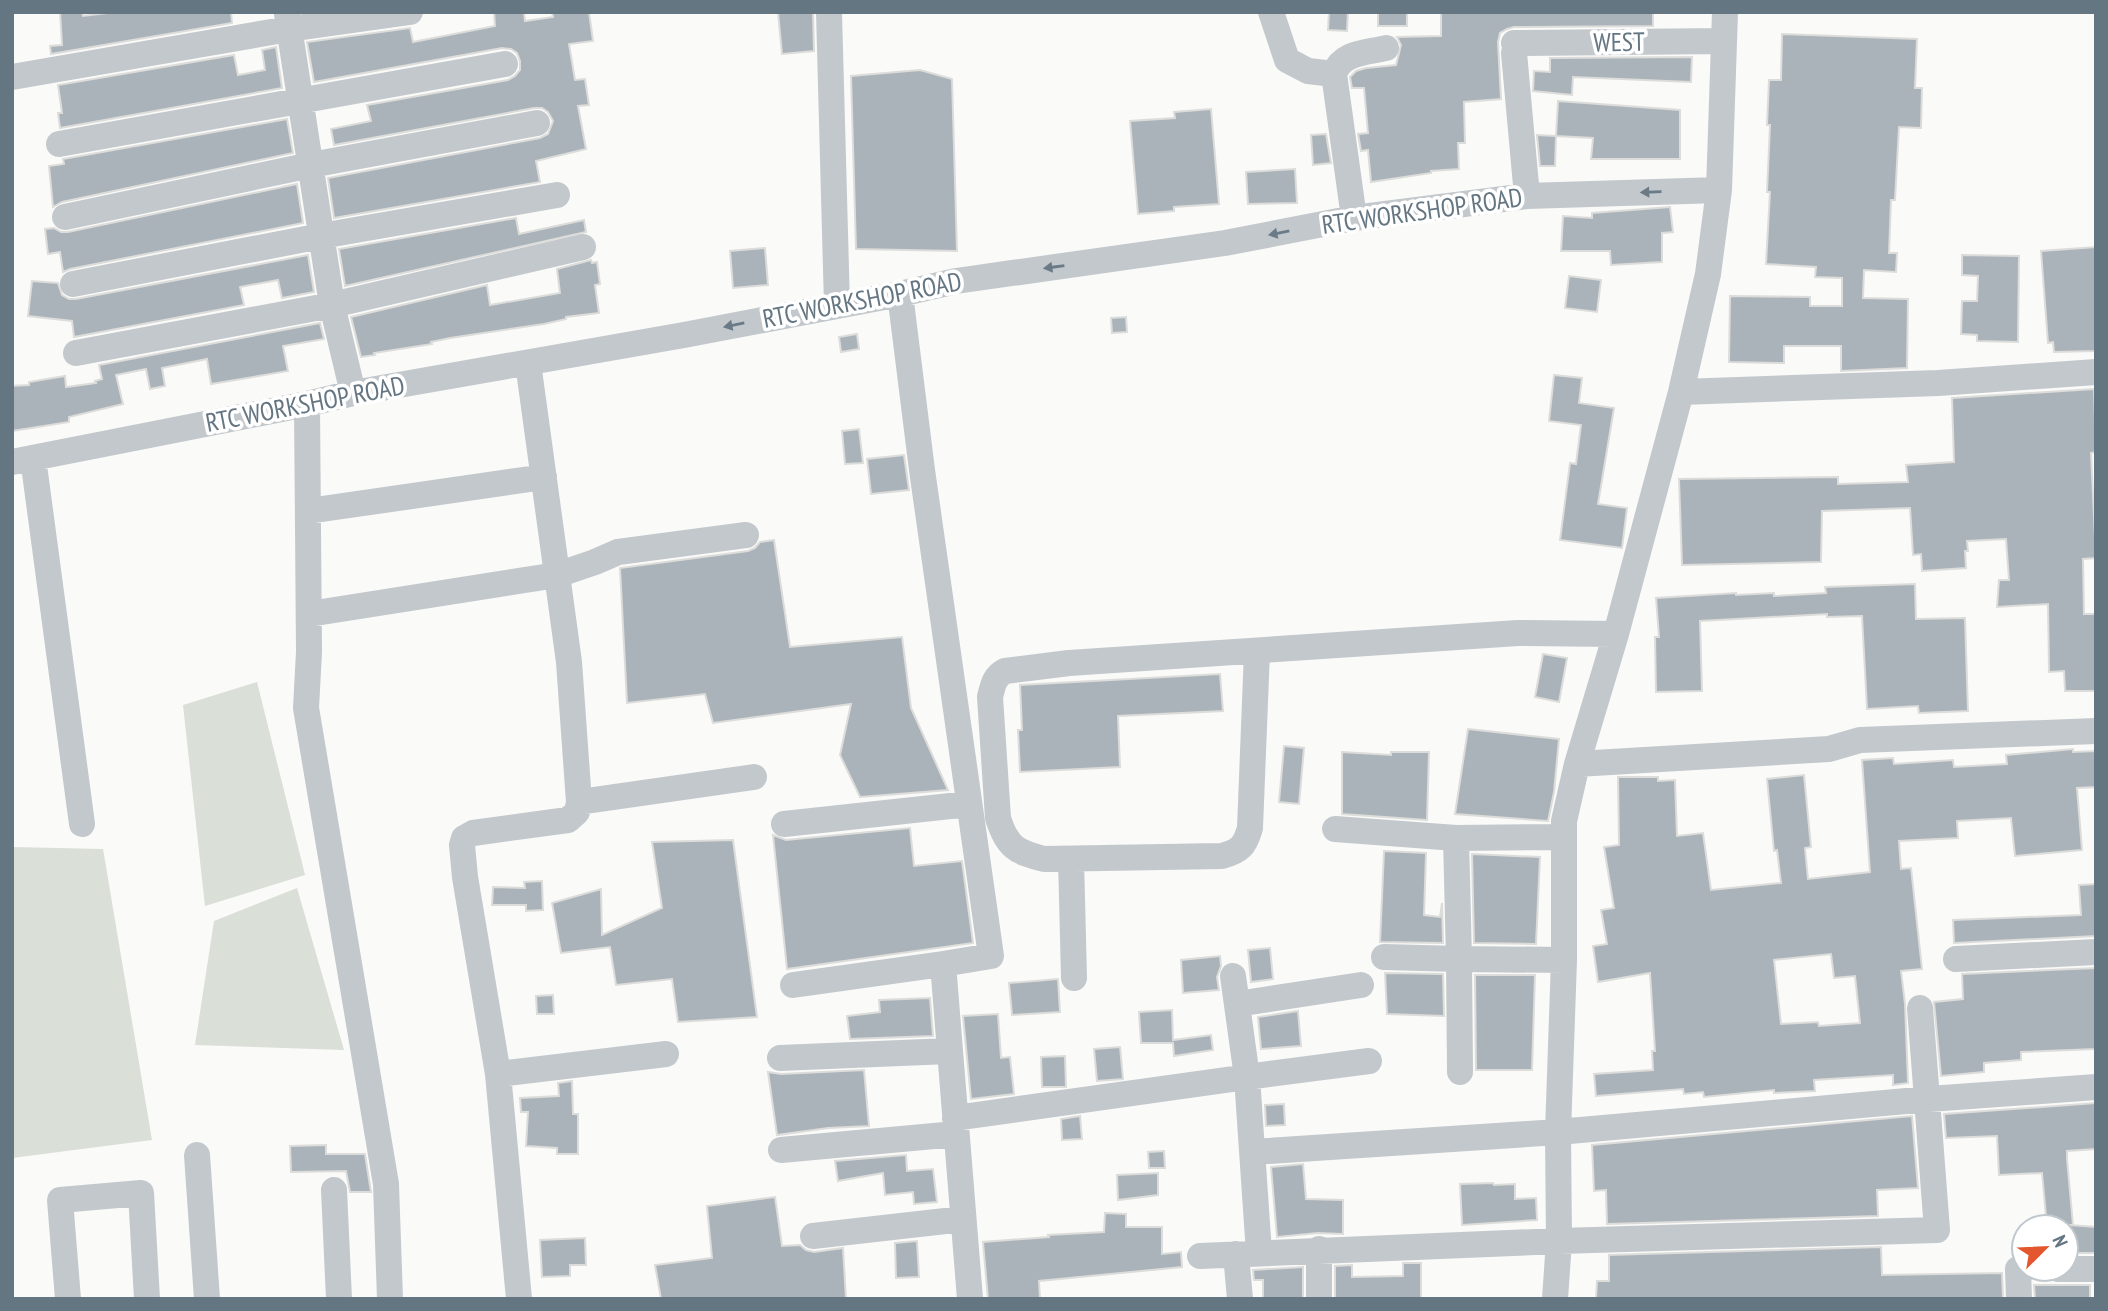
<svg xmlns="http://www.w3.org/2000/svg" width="2108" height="1311" font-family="'PT Sans Narrow',sans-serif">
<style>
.green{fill:#dadfd7}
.building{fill:#aab3b9;stroke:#dcdcda;stroke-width:2;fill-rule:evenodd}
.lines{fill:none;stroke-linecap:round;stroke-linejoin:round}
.minor{stroke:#c3c8cc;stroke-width:26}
.oneway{fill:#6a7a87}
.labels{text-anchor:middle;stroke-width:7;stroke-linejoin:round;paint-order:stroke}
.street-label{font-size:26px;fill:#657683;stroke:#fff}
</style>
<rect width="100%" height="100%" fill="#fafaf8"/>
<path class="green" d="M257,682L305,875L205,906L183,705Z
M12,847L103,849L152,1140L12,1158Z
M297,888L344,1050L195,1045L214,921Z"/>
<path class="building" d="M60,12H82L83,16L116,12H231L232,23L51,54L50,46L62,45Z
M494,12H524L525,21L553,17L552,12H589L593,41L569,44L575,80L585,79L589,105L578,106L586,149L536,161L540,182L334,218L328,178L540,138L548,134L553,121L548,112L542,108H534L334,145L331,129L371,121L367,105L508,80L515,76L520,70V61L517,53L511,49L502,48L314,82L307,42L410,28L413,42L495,26Z
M778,12H813L814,51L782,54Z
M1329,12H1348L1347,31L1328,30Z
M1378,12H1407V26H1378Z
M1441,12H1653V26L1514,27L1507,29L1500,33L1498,42L1501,99L1464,102L1465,143H1458L1459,169L1431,171V173L1371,182L1368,150L1361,151L1358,134L1368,133L1364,88H1352L1350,77L1356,71L1366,68L1396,65L1401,45L1397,37L1441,36Z
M1782,34L1917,39L1915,88H1922L1921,128L1899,127L1895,200H1891L1889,253H1897L1896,272L1864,270L1863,298L1908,299L1907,368L1841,371V346H1784V363L1729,362L1730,296L1810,297V306H1842V278L1815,277L1816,267L1766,264L1770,192H1767L1770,125H1767L1769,80H1781Z
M276,47L282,88L60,128L58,113H62L58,85L234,55L238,75L265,70L262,50Z
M1692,57L1691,82L1573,77L1572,95L1533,91L1534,71L1550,72V58Z
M920,70L952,79L957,251L856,249L851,76Z
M1558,101L1680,110V159H1591L1593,138L1556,136Z
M1211,109L1219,204L1174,207V211L1138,214L1130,121L1175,118L1174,112Z
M287,119L293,153L62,202L53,207L49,166L64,164L63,159Z
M1326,134L1331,163L1313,165L1311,135Z
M1537,135L1556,136L1555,166H1540Z
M1295,169L1297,203L1248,204L1246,172Z
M297,184L303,223L70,269L63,272L60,252L48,254L45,229L54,228L61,232H68Z
M1670,207L1673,232L1662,233V262L1611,265L1610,251H1561L1563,216L1592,218V213Z
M516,218L519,234L584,220L586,232L345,286L339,249Z
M2096,247V351L2054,352L2053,342L2048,343L2041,251Z
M765,248L768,285L733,288L730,251Z
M308,255L314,292L282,298L278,280L240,287L244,305L74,337L72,321L28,316L32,281L58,283L62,295L69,299H76Z
M1962,255L2019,256L2018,342L1977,341V335L1961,334L1962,301H1977L1978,276L1962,275Z
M591,260L592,263L597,262L600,284L595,285L599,313L566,317V319L544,324L450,338L431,342L432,344L374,353L375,355L361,357L351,317L487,285L490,305L560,293L557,269Z
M1569,276L1601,280L1597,312L1565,308Z
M1126,317L1127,332L1112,333L1111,318Z
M320,323L324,339L283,346L288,371L211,384L207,359L162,368L165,386L150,389L146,369L116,375L123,404L69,417V422L12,431V386L29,385V382L65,376L66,387L96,383L95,381L102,379L99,365Z
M857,334L859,349L841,352L839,337Z
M1554,375L1582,378L1579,403L1614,408L1598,504L1627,508L1622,548L1560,540L1570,463L1576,464L1581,425L1549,421Z
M2094,389L2096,452L2091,453L2096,558L2083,559L2084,614H2096V691H2065L2064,671L2049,672L2048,604L1997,607L1999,580H2009L2006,539L1967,541L1968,551H1965L1966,568L1922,571L1921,554L1913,555L1910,508L1822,511L1821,562L1682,565L1679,479L1838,477V484L1908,482L1906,465L1954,462L1952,398Z
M859,429L863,463L845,464L842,431Z
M904,455L909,490L871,494L867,459Z
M774,540L790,647L902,637L911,708L948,790L860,797L840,755L851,704L713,723L705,694L627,703L620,568L748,551L755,548L760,542Z
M1915,584L1916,619L1965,618L1968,711L1919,713L1918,706L1867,709L1862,616L1827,617V614L1700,621L1702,691L1656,692L1655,637H1659L1656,598L1736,593V595L1774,593V596L1826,593L1825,587Z
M1543,654L1567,658L1559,702L1535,697Z
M1220,674L1223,711L1118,716L1120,767L1020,772L1018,730H1022L1020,685Z
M1468,729L1559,739L1554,792L1548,821L1455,814Z
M1284,746L1304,748L1299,804L1279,802Z
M2073,749V752L2096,751V787L2077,788L2082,850L2015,856L2011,818L1957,821L1958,838L1899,841L1901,869L1911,868L1922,969L1901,971L1905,1004L1908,1083L1893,1085V1075L1814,1080L1815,1091L1774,1093V1090L1704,1097L1703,1092L1684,1094L1683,1089L1596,1096L1594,1074L1653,1070L1652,1051H1655L1650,973L1598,982L1593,946L1607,944L1601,910L1614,908L1604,847L1619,845L1618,777H1658V781L1675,780L1677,836L1703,833L1711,890L1781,883L1777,850L1774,851L1767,779L1804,775L1811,847L1805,848L1808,879L1870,872L1862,760L1893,758L1894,764L1953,760L1954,767L2007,764L2006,755ZM1831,954L1834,978L1855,976L1860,1023L1819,1026L1818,1022L1781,1024L1774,960Z
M1342,752L1391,755V752H1429L1427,820L1342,814Z
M910,828L914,866L962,861L973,943L787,969L773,835L786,840Z
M733,840L757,1017L678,1022L672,979L616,985L610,947L561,953L552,903L601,889L602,935L662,908L652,842Z
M1384,851L1426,853L1424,915L1440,917L1442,903L1443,943L1380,942Z
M1472,854L1540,857L1536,944L1474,943Z
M542,881L543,910L526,911V905H492L493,887L525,888L524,882Z
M2096,884V936L1954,943L1953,920L2081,915L2079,885Z
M1270,948L1273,979L1251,982L1248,950Z
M1220,956L1221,966L1217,977L1219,990L1183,993L1181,960Z
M2096,968V1049L2021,1052V1060L1984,1063V1072L1941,1076L1934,1002L1963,999L1962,974Z
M1385,973L1443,974L1444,1016L1387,1014Z
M1475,975H1535L1532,1070H1476Z
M1058,979L1060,1012L1012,1015L1009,983Z
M553,995L554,1014H537L536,996Z
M930,998L933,1036L850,1039L847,1016L880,1012L879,1000Z
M1172,1010L1173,1040L1211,1035L1213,1050L1174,1056L1173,1043H1141L1139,1012Z
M1298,1011L1301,1046L1261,1049L1258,1017Z
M998,1014L1001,1058L1010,1057L1014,1094L971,1099L963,1016Z
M1120,1047L1123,1079L1097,1081L1094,1049Z
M1065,1056L1066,1087H1042L1041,1057Z
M864,1070L869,1126L828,1128L777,1135L768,1072L781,1074Z
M572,1081L573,1114H578V1154H557V1148L526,1146L528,1112H521L520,1098L559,1096L558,1083Z
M2096,1103V1149L2067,1151V1159L2073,1225H2069L2096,1227V1253H2066V1225L2047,1227L2042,1173L1999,1175L1997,1136L1946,1138L1944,1114Z
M1284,1104L1285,1125L1266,1126L1265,1105Z
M1080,1116L1082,1139L1062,1140L1061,1119Z
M1912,1116L1918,1188L1877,1190L1878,1216L1607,1224L1606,1190L1594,1191L1592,1145Z
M326,1145V1154H365L371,1192H350L346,1171L291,1172L290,1146Z
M1164,1151L1165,1168H1149L1148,1152Z
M906,1155L907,1171L933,1169L937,1202L914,1204L913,1192L885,1195L883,1173L838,1181L835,1161Z
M1303,1164L1306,1199L1343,1200V1234L1318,1233L1277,1237L1271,1167Z
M1158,1173V1195L1118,1200L1117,1175Z
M1493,1183L1494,1185L1515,1184V1199L1536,1198L1537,1220L1462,1225L1460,1184Z
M775,1197L782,1246L800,1245L806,1250L814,1252L843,1248L846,1299H661L655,1265L712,1258L707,1206Z
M1105,1213L1126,1214V1227H1162V1254L1181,1252L1182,1267L1039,1281L1040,1299H988L983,1242L1049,1237L1048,1235L1104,1232Z
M585,1238L586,1265H570V1276L542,1277L540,1240Z
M917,1241L919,1277L896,1278L895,1243Z
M1881,1247L1882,1275L2002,1273L2003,1299H1596L1597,1281H1609V1255Z
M1403,1263H1421V1299H1335V1266L1352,1265V1277L1403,1276Z
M1303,1267V1299L1263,1298V1280H1254L1253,1270Z
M2034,1285H2090V1299H2035Z"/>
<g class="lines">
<path class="minor" d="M829,12L837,306
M1271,12L1287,60L1308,71L1334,74
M287,14L332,305L353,393
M1514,43L1724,41
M1514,53L1527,196
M12,77L289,29L410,12
M59,144L505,64
M65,217L311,165L537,123
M1354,218L1334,74C1342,52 1366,53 1386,48
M73,284L321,236L557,195
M900,294L922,470L991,956L943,964L970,1299
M76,353L332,305L583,247
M528,363L569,662L579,802L577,812L568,820L473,833L464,838L462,845L465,877L498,1074L666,1054
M1681,392L1938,383L2096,372
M307,404L309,652L306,708L386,1184L390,1299
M33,458L82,824
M12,462L307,404L353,393L684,335L900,294L956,281L1225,243L1354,218L1527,196L1719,190
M308,511L544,477
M309,614L557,575L595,562L618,552L746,535
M1257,651L1250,828C1245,846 1240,851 1222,856L1044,859C1016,852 1007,847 998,818L990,697C993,685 994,677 1005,671L1069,663L1518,633L1616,634
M1577,764L1829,749L1860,740L2096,731
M579,802L754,777
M784,824L969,804
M1335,829L1456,838
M1564,837L1456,838L1459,959L1564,960
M1071,859L1074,978
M1384,957L1459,959L1460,1072
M1956,959L2096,952
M1233,976L1247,1077L1369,1061
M793,985L943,964
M1237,1004L1361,985
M780,1058L949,1051
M498,1074L519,1299
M955,1118L1247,1077L1259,1253
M781,1150L956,1134
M1253,1152L1558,1132L1929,1099L2096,1087
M197,1155L207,1299
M334,1190L339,1299
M813,1236L963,1219
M1319,1249V1299
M1236,1254L1240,1299
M1200,1256L1559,1241L1937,1230L1920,1008
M2058,1269H2096
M68,1299L60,1200L141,1193L147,1299
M1555,1299L1559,1241L1558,1132L1564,960V821L1577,764L1616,634L1681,392L1708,274L1719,190L1725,12
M2019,1299L2018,1269H2024"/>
</g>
<defs><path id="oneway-solid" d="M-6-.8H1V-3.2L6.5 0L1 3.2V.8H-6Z" transform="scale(1.75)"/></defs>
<g class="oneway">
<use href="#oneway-solid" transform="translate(1651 192) rotate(178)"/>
<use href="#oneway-solid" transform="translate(1279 233) rotate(169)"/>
<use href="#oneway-solid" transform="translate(1054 267) rotate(172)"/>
<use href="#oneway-solid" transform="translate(734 325) rotate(169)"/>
</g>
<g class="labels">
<g class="street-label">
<text transform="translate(1619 42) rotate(-1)" y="9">WEST</text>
<text transform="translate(1422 211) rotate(-8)" y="9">RTC WORKSHOP ROAD</text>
<text transform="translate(862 300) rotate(-11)" y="9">RTC WORKSHOP ROAD</text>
<text transform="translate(305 404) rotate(-11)" y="9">RTC WORKSHOP ROAD</text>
</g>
</g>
<rect width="2108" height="1311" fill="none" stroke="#657683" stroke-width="28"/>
<g transform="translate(2045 1248) rotate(66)"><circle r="33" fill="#ffffff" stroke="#c1c8cd" stroke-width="2"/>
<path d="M0-5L12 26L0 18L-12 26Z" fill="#e4572e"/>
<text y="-10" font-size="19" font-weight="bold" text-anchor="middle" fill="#657683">N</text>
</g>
</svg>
